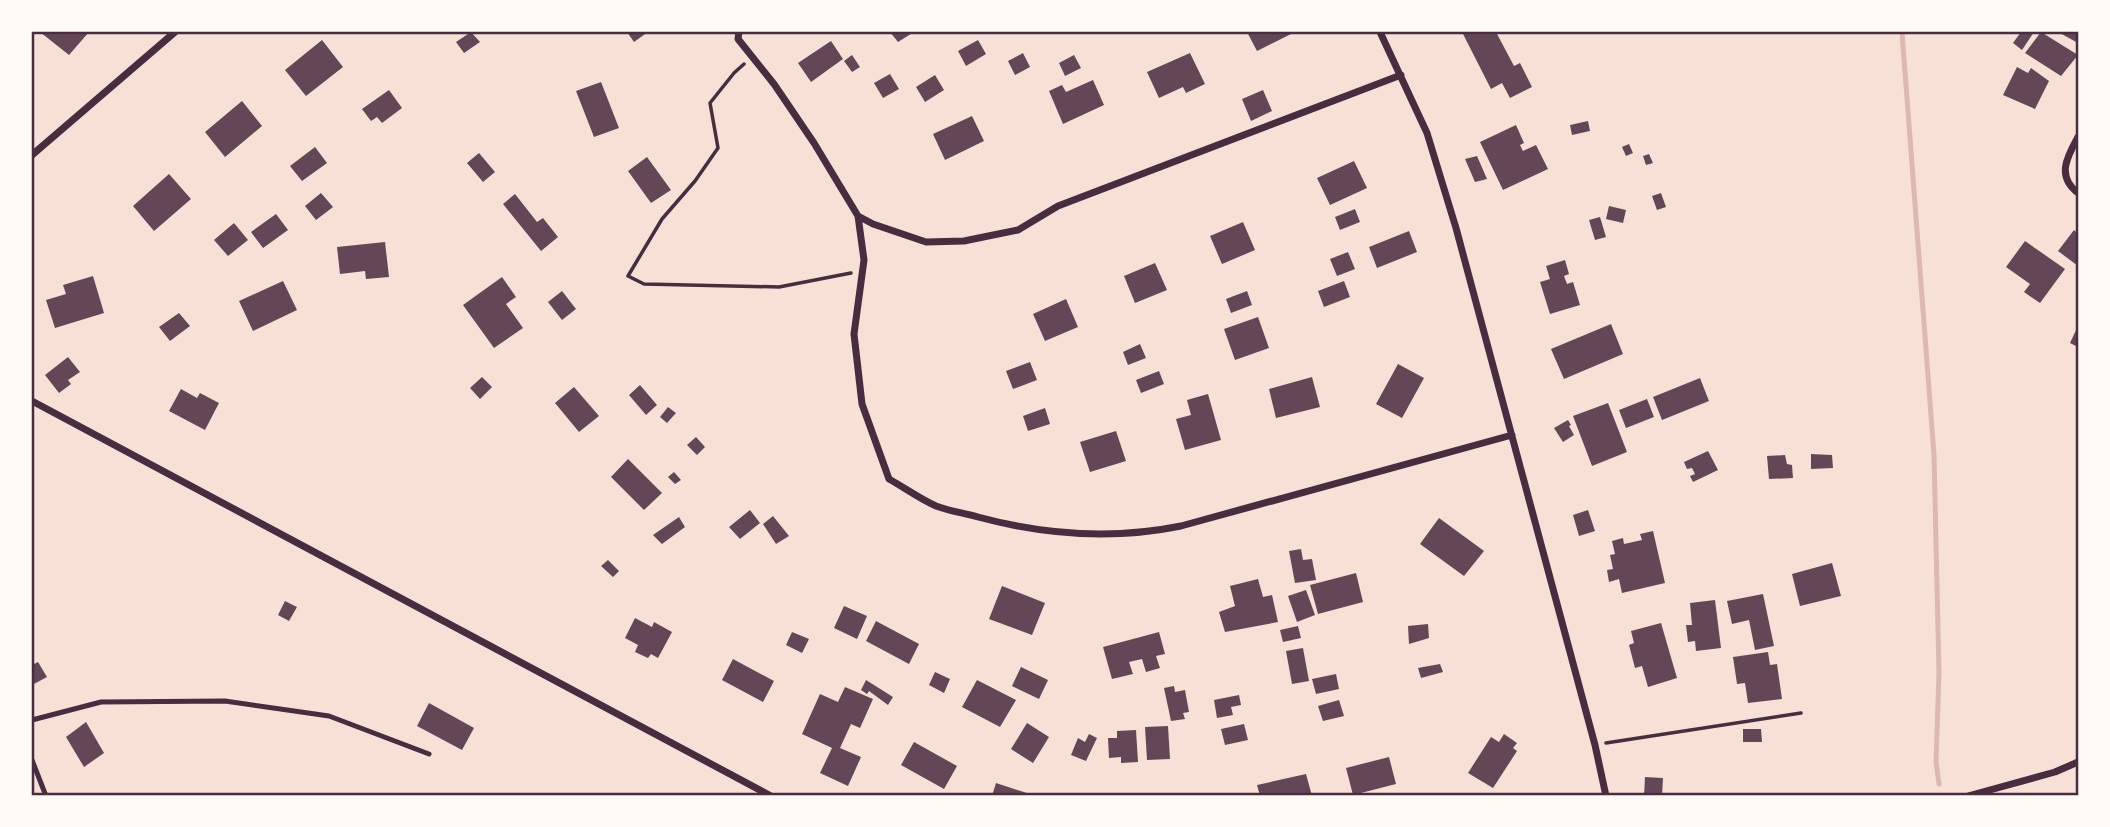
<svg xmlns="http://www.w3.org/2000/svg" width="2110" height="827" font-family="'Space Grotesk',sans-serif">
<style>
.lines{fill:none;stroke-linecap:round;stroke-linejoin:round}
.stream{stroke:#dcb8b0;stroke-width:5}
.building{fill:#644757}
.path{stroke:#4a2c40;stroke-width:3.5}
.service{stroke:#4a2c40;stroke-width:5}
.minor{stroke:#4a2c40;stroke-width:7}
.neatline{fill:none;stroke:#4a2c40;stroke-width:2.5}
</style>
<rect width="100%" height="100%" fill="#f7e1d7"/>
<g class="lines">
<path class="stream" d="M1902,32L1934,455L1939,673L1936,762L1939,784"/>
</g>
<path class="building" d="M40,32H89L69,55Z
M471,32L480,42L464,53L456,42Z
M627,32H648L634,42Z
M890,32H914L898,42Z
M1247,32H1295L1257,51Z
M1462,32H1496L1514,66L1520,63L1532,87L1510,98L1502,83L1491,89Z
M2021,32H2034L2022,50L2013,43Z
M2041,32L2078,55L2061,76L2025,53Z
M2058,32H2078V43Z
M322,40L343,67L306,96L285,70Z
M978,40L986,54L966,66L958,51Z
M831,41L843,59L811,82L798,63Z
M1023,53L1030,67L1015,75L1008,61Z
M1190,53L1205,84L1186,93L1183,87L1159,98L1147,72Z
M852,55L860,67L852,72L844,61Z
M1074,55L1081,68L1065,76L1059,63Z
M2017,67L2028,73L2031,68L2049,81L2035,109L2003,95Z
M890,74L899,89L883,98L874,83Z
M935,75L944,90L925,102L916,87Z
M1093,80L1104,105L1063,124L1049,91L1062,85L1066,92Z
M601,82L619,128L594,137L576,91Z
M389,90L402,108L382,123L377,117L371,121L362,109Z
M1263,90L1272,111L1251,121L1242,99Z
M242,101L262,126L225,157L205,132Z
M972,116L984,141L945,160L933,134Z
M1588,121L1590,131L1572,135L1570,125Z
M1516,125L1524,143L1520,145L1523,151L1536,145L1548,169L1503,190L1480,142Z
M1629,144L1633,153L1626,156L1622,147Z
M315,147L327,163L302,181L290,166Z
M479,153L495,172L483,182L467,163Z
M1649,154L1653,163L1646,165L1643,156Z
M1477,156L1487,179L1475,182L1465,159Z
M647,157L671,190L651,203L628,171Z
M1354,161L1367,188L1330,205L1317,178Z
M169,174L191,199L154,231L133,206Z
M321,193L333,207L316,220L305,206Z
M1661,193L1666,207L1657,210L1652,196Z
M515,194L537,222L543,218L558,237L541,251L503,204Z
M1609,206L1626,210L1623,223L1606,219Z
M1355,209L1360,222L1340,230L1335,217Z
M276,214L288,230L263,248L251,232Z
M1600,217L1606,237L1595,240L1589,220Z
M1243,222L1255,250L1222,264L1210,236Z
M234,223L248,240L228,256L214,240Z
M2074,230L2078,234V266L2058,251Z
M1409,231L1417,252L1377,268L1369,247Z
M2025,241L2065,269L2040,303L2024,292L2030,284L2006,267Z
M385,242L389,277L366,279L365,271L340,274L337,247Z
M1348,252L1355,269L1337,276L1330,259Z
M1565,260L1569,274L1564,276L1567,284L1573,282L1580,305L1550,314L1540,282L1550,279L1546,266Z
M1155,263L1167,290L1135,303L1124,276Z
M93,276L104,313L55,328L46,300L66,294L63,285Z
M502,277L516,297L506,304L523,328L494,348L463,305Z
M283,281L297,310L253,331L239,301Z
M1344,281L1350,297L1324,307L1318,291Z
M562,291L576,309L562,320L548,302Z
M1247,291L1252,305L1231,313L1226,299Z
M1066,299L1078,327L1045,341L1033,314Z
M179,313L190,326L170,341L159,327Z
M1258,317L1269,348L1235,360L1224,329Z
M1611,324L1623,354L1564,379L1551,349Z
M2078,326V347L2070,343Z
M1140,344L1146,358L1128,365L1123,352Z
M68,357L80,372L68,380L71,384L59,393L45,375Z
M1030,362L1037,380L1013,389L1006,371Z
M1398,364L1424,378L1402,418L1376,404Z
M1159,371L1164,384L1141,393L1136,380Z
M482,377L492,387L480,399L470,388Z
M1312,377L1320,407L1276,418L1269,389Z
M1700,378L1709,401L1662,420L1653,397Z
M640,385L657,405L646,415L629,395Z
M574,387L599,416L579,432L555,403Z
M181,389L197,398L200,393L219,403L205,430L169,411Z
M1208,394L1221,440L1185,450L1176,419L1191,415L1187,400Z
M1647,399L1654,417L1626,428L1619,410Z
M1608,403L1627,452L1592,466L1573,416Z
M668,407L676,413L667,423L660,417Z
M1045,408L1050,424L1028,431L1023,416Z
M1568,420L1571,425L1569,426L1574,435L1563,442L1554,428Z
M1116,431L1126,461L1090,472L1080,442Z
M696,437L705,447L697,455L687,445Z
M1708,451L1718,470L1693,482L1690,476L1695,474L1692,468L1687,469L1684,462Z
M1811,454L1832,455L1833,468L1811,469Z
M1785,455L1787,464L1792,465L1793,478L1769,479L1767,456Z
M628,459L662,493L644,510L611,477Z
M674,472L681,480L675,484L668,477Z
M750,510L760,523L740,539L729,527Z
M1588,510L1595,531L1579,536L1573,515Z
M773,516L789,536L776,544L763,524Z
M679,517L685,527L662,544L653,535Z
M1439,518L1484,551L1464,576L1420,544Z
M1653,531L1665,583L1622,593L1619,579L1609,582L1607,570L1613,569L1610,555L1615,554L1612,541L1623,538L1624,544L1642,540L1640,534Z
M1301,549L1303,560L1312,559L1316,580L1295,583L1289,551Z
M608,560L619,571L613,577L601,566Z
M1832,563L1841,596L1800,606L1792,574Z
M1356,573L1363,602L1318,614L1310,585Z
M1258,579L1263,597L1272,595L1278,622L1225,632L1219,612L1235,606L1230,586Z
M1002,586L1045,603L1032,635L989,619Z
M1306,590L1315,615L1297,622L1288,596Z
M1763,594L1774,646L1755,650L1749,620L1732,624L1727,601Z
M1715,600L1721,648L1696,651L1695,641L1688,642L1686,625H1692L1690,603Z
M285,601L297,607L289,621L278,615Z
M844,606L867,616L857,639L834,628Z
M635,618L652,627L654,622L672,632L658,658L651,654L648,658L635,652L638,645L625,638Z
M876,621L919,644L909,664L866,641Z
M1661,623L1677,678L1648,687L1642,666L1635,668L1629,645L1634,643L1631,631Z
M1428,624L1429,638L1409,644L1408,626Z
M1298,626L1301,638L1283,642L1280,630Z
M792,632L809,639L802,653L786,645Z
M1159,632L1165,654L1156,656L1160,668L1146,672L1142,659L1129,662L1133,674L1112,679L1103,647Z
M1303,648L1309,681L1292,684L1286,651Z
M1768,652L1770,665L1777,664L1782,699L1748,703L1745,683L1737,684L1733,657Z
M733,659L774,681L763,702L722,680Z
M38,662L47,677L32,685V665Z
M1440,664L1443,672L1421,678L1418,668Z
M1021,667L1048,680L1039,699L1012,686Z
M935,672L950,679L944,693L929,685Z
M1336,674L1339,689L1316,694L1312,679Z
M866,680L893,697L888,705L869,691L867,694L861,690Z
M977,680L1016,700L1000,727L962,707Z
M1174,686L1175,692L1185,690L1189,712L1183,713L1185,719L1171,721L1164,688Z
M845,687L873,699L860,728L851,724L840,748L861,757L848,786L820,773L832,748L802,734L820,694L838,702Z
M1239,695L1241,705L1231,707L1233,715L1217,718L1214,700Z
M1339,700L1344,716L1323,721L1318,706Z
M429,703L474,728L462,750L417,726Z
M86,722L104,753L84,767L66,737Z
M1027,723L1049,737L1033,763L1011,749Z
M1244,724L1248,740L1225,745L1221,729Z
M1168,726L1170,759L1147,760L1145,727Z
M1743,729H1761L1762,742H1743Z
M1136,730L1138,762L1121,763V757L1109,758L1108,738H1117V731Z
M1089,734L1097,738L1086,761L1071,755L1078,738L1085,742Z
M1504,734L1517,743L1513,748L1517,751L1493,788L1468,773L1491,737L1499,742Z
M914,742L957,766L944,789L901,765Z
M1389,757L1396,784L1353,795L1346,768Z
M1306,774L1312,796H1260L1257,785Z
M1645,777L1663,778L1662,796H1644Z
M996,783L1033,795V796H992Z"/>
<g class="lines">
<path class="path" d="M744,64L734,73L710,103L718,148L695,181L662,219L628,276L644,284L779,287L851,273
M1606,743L1801,713"/>
<path class="service" d="M32,720L101,702L225,701L329,716L429,754
M32,760L46,796"/>
<path class="minor" d="M739,32L738,39L774,84L814,143L858,216L864,260L854,334L862,404L889,479C905,488 920,499 936,506C949,511 964,513 978,517C1045,535 1112,540 1181,526L1512,435
M1380,32L1427,133L1456,228L1595,745L1606,796
M2078,137C2067,157 2056,176 2078,193
M32,155L175,32
M858,216L873,224L926,242L964,241L1018,230L1058,206L1401,75
M32,401L771,796
M1968,796L2055,772L2078,762"/>
</g>
<rect width="2110" height="827" fill="none" stroke="#fffaf5" stroke-width="66"/>
<rect x="33" y="33" width="2044" height="761" class="neatline"/>
</svg>
